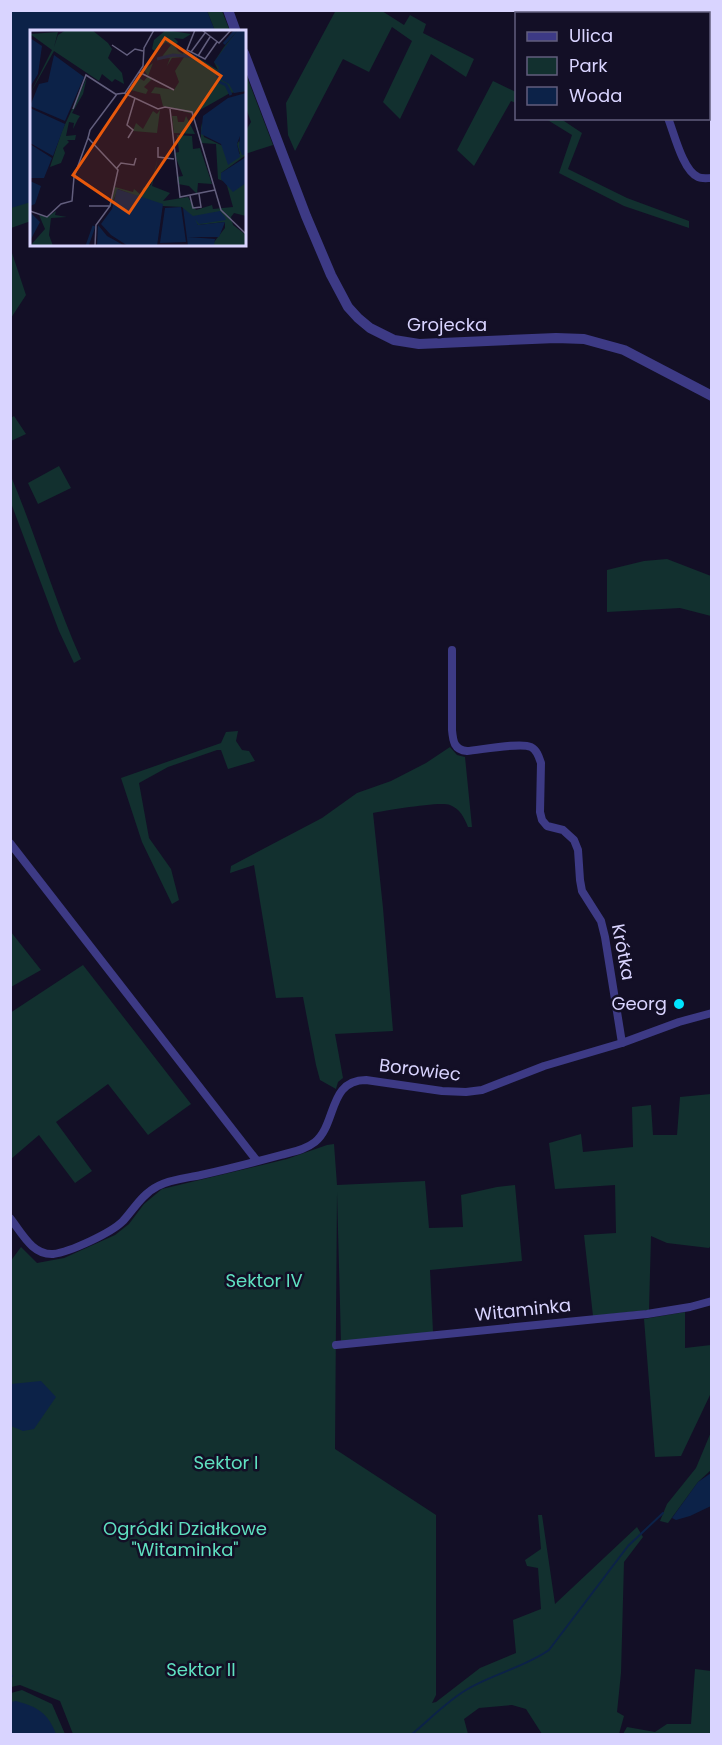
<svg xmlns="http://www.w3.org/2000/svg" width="722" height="1745" font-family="Poppins,sans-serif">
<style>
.green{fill:#12302f}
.water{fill:#0c2248}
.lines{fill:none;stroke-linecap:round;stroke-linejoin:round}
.stream{stroke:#0c2248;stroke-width:2}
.minor{stroke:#3d3a85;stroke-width:8}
.tertiary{stroke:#3d3a85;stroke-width:10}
.poi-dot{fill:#00e5ff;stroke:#130f26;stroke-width:2}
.labels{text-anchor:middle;stroke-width:5;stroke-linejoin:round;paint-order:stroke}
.street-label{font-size:18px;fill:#d9d4ff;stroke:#130f26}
.poi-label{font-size:18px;fill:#d9d4ff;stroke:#130f26;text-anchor:end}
.park-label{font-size:18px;fill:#5fe0c0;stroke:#130f26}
.inset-river{fill:none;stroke:#0c2248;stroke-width:3}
.inset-road{fill:none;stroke:#625e7d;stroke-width:1.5}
.view{fill:#e8590c;fill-opacity:0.15;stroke:#e8590c;stroke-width:3}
.inset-edge{fill:none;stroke:#d9d4ff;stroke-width:3}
</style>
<rect width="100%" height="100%" fill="#130f26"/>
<path class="green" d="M336,10L382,11L404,25L410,15L426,24L423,33L474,59L466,77L431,54L400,119L383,102L412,41L392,27L369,72L343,59L295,151L288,135L286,103Z
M207,11H222L230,31H215Z
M244,69L273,145L245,154V132L251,122L245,105Z
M493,81L516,92V103L511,101L474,166L457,150Z
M546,119H561L582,133L568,169L627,198L689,221V228L624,206L559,173L572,135Z
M31,200V221L11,228L10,206Z
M11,250L26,295L11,318H10Z
M14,416L26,434L11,441V418Z
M59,466L71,488L38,504L28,483Z
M10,474C36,535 54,599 81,659L74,663L59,631L11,503Z
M667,559L711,576V616L680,608L607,612V570L644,561Z
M238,731L236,741L242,750L249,751L255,761L228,769L221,750H217L168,767L139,783L149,838L171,869L179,900L172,904L142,842L121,778L221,743L226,732Z
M450,747L457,755L465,757L472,827H468C464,817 460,809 450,805C440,801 385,811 373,813L383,908L393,1031L335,1034L343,1078L338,1082L336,1089L320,1080L316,1065L303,997L276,998L254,865L230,873L231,866L322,818L357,793L391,781L426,763Z
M11,932L41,970L11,987H10Z
M83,965L191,1104L148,1135L108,1084L56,1122L92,1171L75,1183L39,1135L11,1159L10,1013Z
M711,1094V1245L709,1248L667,1243L651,1236L649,1310L593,1316L584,1235L616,1233L615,1185L555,1189L549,1143L581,1134L583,1152L633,1147L632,1107L651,1105L653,1135H677L680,1097Z
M334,1144L337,1185L425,1181L429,1228L463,1227L461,1195L497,1187L515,1185L522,1261L430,1270L433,1332L341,1342L337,1192L335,1449L436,1515V1695L432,1703L436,1702L480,1668L516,1653L513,1620L541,1609L538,1568L527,1566L525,1560L541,1549L538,1515H542L555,1604L637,1527L643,1537L624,1562L621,1673L617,1712L624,1716L619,1734H542L526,1709L512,1705L479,1708L464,1719L468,1734H73L60,1701L20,1685L11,1687L10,1262L21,1247L37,1263L64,1258L115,1235L129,1224L144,1204L162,1189L287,1159L327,1145Z
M685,1312V1348L711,1345L710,1395L681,1456L655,1457L644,1319Z
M711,1432V1470L698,1482L668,1523L660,1521L667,1504L696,1468Z
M695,1669L711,1671V1734H623L627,1727L655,1732L667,1724H691Z
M22,1690L52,1704L65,1734H11V1693Z"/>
<path class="water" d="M11,10L207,11L215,31L32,32L31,202L11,208Z
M41,1381L56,1397L34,1429L23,1431L11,1426V1384Z
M711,1473V1506L690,1516L676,1520L672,1518L698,1482Z
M16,1701C38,1707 48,1713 56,1734H11V1702Z"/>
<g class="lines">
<path class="stream" d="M710,26L712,35
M10,1676H12
M412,1734C429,1720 446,1702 466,1690C492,1674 523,1668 549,1650L628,1546L663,1513"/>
<path class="minor" d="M708,10L712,25
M668,118C674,133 683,171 698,177C702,179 707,178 712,178
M452,650V730C453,741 454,750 467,751C480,750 521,742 531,747C537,750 539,757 541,763L540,812L542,820L547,826L563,830L574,840L578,850L580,880L582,891L601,921L605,937L622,1043
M10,843L257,1161
M10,1218C22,1233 32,1255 53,1254C70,1252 111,1233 123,1221C134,1209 142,1194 158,1186C171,1179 187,1178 201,1175C228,1169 255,1162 281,1155C292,1152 305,1150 315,1142C337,1124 328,1080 366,1080L442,1091L466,1092L482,1090L544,1066L622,1043L679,1022L712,1013
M336,1345L647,1314L690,1307L712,1301"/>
<path class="tertiary" d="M228,10L236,32
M244,53L306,216L331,275L348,307L358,318L370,328L394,340L419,344L556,338L584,339L624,350L712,396"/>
</g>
<circle class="poi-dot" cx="679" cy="1004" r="6"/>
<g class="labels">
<g class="street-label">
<text x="447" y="331">Grojecka</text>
<text transform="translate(623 952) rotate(79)" y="6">Krótka</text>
<text transform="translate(420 1070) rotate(7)" y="6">Borowiec</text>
<text transform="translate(523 1310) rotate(-6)" y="6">Witaminka</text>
</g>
<g class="poi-label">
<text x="667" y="1010">Georg</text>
</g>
<g class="park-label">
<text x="264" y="1287">Sektor IV</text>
<text x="226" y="1469">Sektor I</text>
<text x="185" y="1535">Ogródki Działkowe<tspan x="185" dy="21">"Witaminka"</tspan></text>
<text x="201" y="1676">Sektor II</text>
</g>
</g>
<g transform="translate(30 30)">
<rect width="216" height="216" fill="#130f26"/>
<path d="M36,0H62L78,13L82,19L78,28L92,43L94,54L85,49L82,52L72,44L69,51L24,21L0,64L22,20L0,4L28,2L24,17L28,5ZM136,0L161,4L153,9L144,8L148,12L145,16L148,21L153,24L155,20L188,40L184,32L194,17L208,0H216V61L200,63L163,84L133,76L130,64L121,63L125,57L144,60L149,52L145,41L154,27L142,28L137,36L140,28L130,29L141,15L136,12L125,21L122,19L124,10ZM123,33L118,46L122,49L114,57L118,60L116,64L101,60L109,48L114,51L118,46L114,40ZM57,47L53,64L42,83L50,86L48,89L43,99L44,93L39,92L36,106L46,105L45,110H37L39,112L33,118L35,123L31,133L20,137L32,101ZM130,80L127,103L103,101L106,93L113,99L123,81L127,84ZM142,86H147L148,92H154L156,86L165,104L144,103ZM171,93L174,107L210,124L207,114L209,111L216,125L191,143V149L196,150L201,159L216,153V186L204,183L201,187L203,195L216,205V216H181L195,198V192L168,195L152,177L133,176L88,159L80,178L85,157L103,162L104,159L111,165L113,158L121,155L128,127L122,156L140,163L133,171L158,167L166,180L182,175L183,179L203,177L196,152L188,149L186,114L171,113ZM147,105L162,106L163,119L170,118L182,154L168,153L167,164L159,156L148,154L147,147L153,146L144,123L149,122ZM26,181L25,185L37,187L21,188L19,205L23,216H0L15,199L9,185L17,187Z" fill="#12302f"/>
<path d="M208,0H216V61L204,63L199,54L186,47L189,37L184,32ZM0,8L12,16L8,44L0,57ZM24,25L54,47L35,91L0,76L9,54L18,52ZM216,63V125H212L209,117L210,106L207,114L210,127L198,135L191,114L171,104L173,86L198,68ZM0,78L35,94L23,126L0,113ZM0,114L22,128L14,148H0ZM216,127V153L203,162L191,149V143ZM0,151L11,156L5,174L0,176ZM87,159L133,174L127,216H98L81,205L71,194L82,179ZM151,177L156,212L130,213L135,178ZM153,178L163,186L190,181L195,187L196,190L169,194L165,189L168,195L195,192L189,207H158L185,209L184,215L158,216ZM0,182L10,192L0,211ZM68,195L77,206L95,216H67Z" fill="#0c2248"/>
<path class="inset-river" d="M194,14L206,0M127,29L143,25L167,27M187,51L196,55L201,65M57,216L64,196"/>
<path class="inset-road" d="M165,0L157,20L175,29L187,12M172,0L189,13L201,0M0,1L28,0M82,15L97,25L105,19L113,21M161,22L175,3M168,26L180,7M109,42L144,60M94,63L128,79L135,77L162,82L191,180L216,204M43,79L56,45L87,65M140,79L150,167L185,160M98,108L103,100L97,95L105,68M128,117V127L144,129M87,138L91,133L104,135L106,128M160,166L163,178L171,177L169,164M59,176H80M0,181L17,187L31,174L42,171L44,147L58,108M65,216L66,195L80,176L88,140L58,108L60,100L87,64L95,63L113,36L114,18L124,0"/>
<path class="view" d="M135,8L191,46L99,183L43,145Z"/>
<rect width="216" height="216" class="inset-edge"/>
</g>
<rect width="722" height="1745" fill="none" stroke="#d9d4ff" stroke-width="24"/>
<rect x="515" y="12" width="195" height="108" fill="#130f26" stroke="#625e7d" stroke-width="1.5"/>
<rect x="527" y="32" width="30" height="9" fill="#3d3a85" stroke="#625e7d" stroke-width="1.5"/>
<text x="569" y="42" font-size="18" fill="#d9d4ff">Ulica</text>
<rect x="527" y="57" width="30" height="18" fill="#12302f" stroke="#625e7d" stroke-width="1.5"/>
<text x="569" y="72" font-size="18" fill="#d9d4ff">Park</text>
<rect x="527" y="87" width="30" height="18" fill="#0c2248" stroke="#625e7d" stroke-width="1.5"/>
<text x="569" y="102" font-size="18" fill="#d9d4ff">Woda</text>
</svg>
